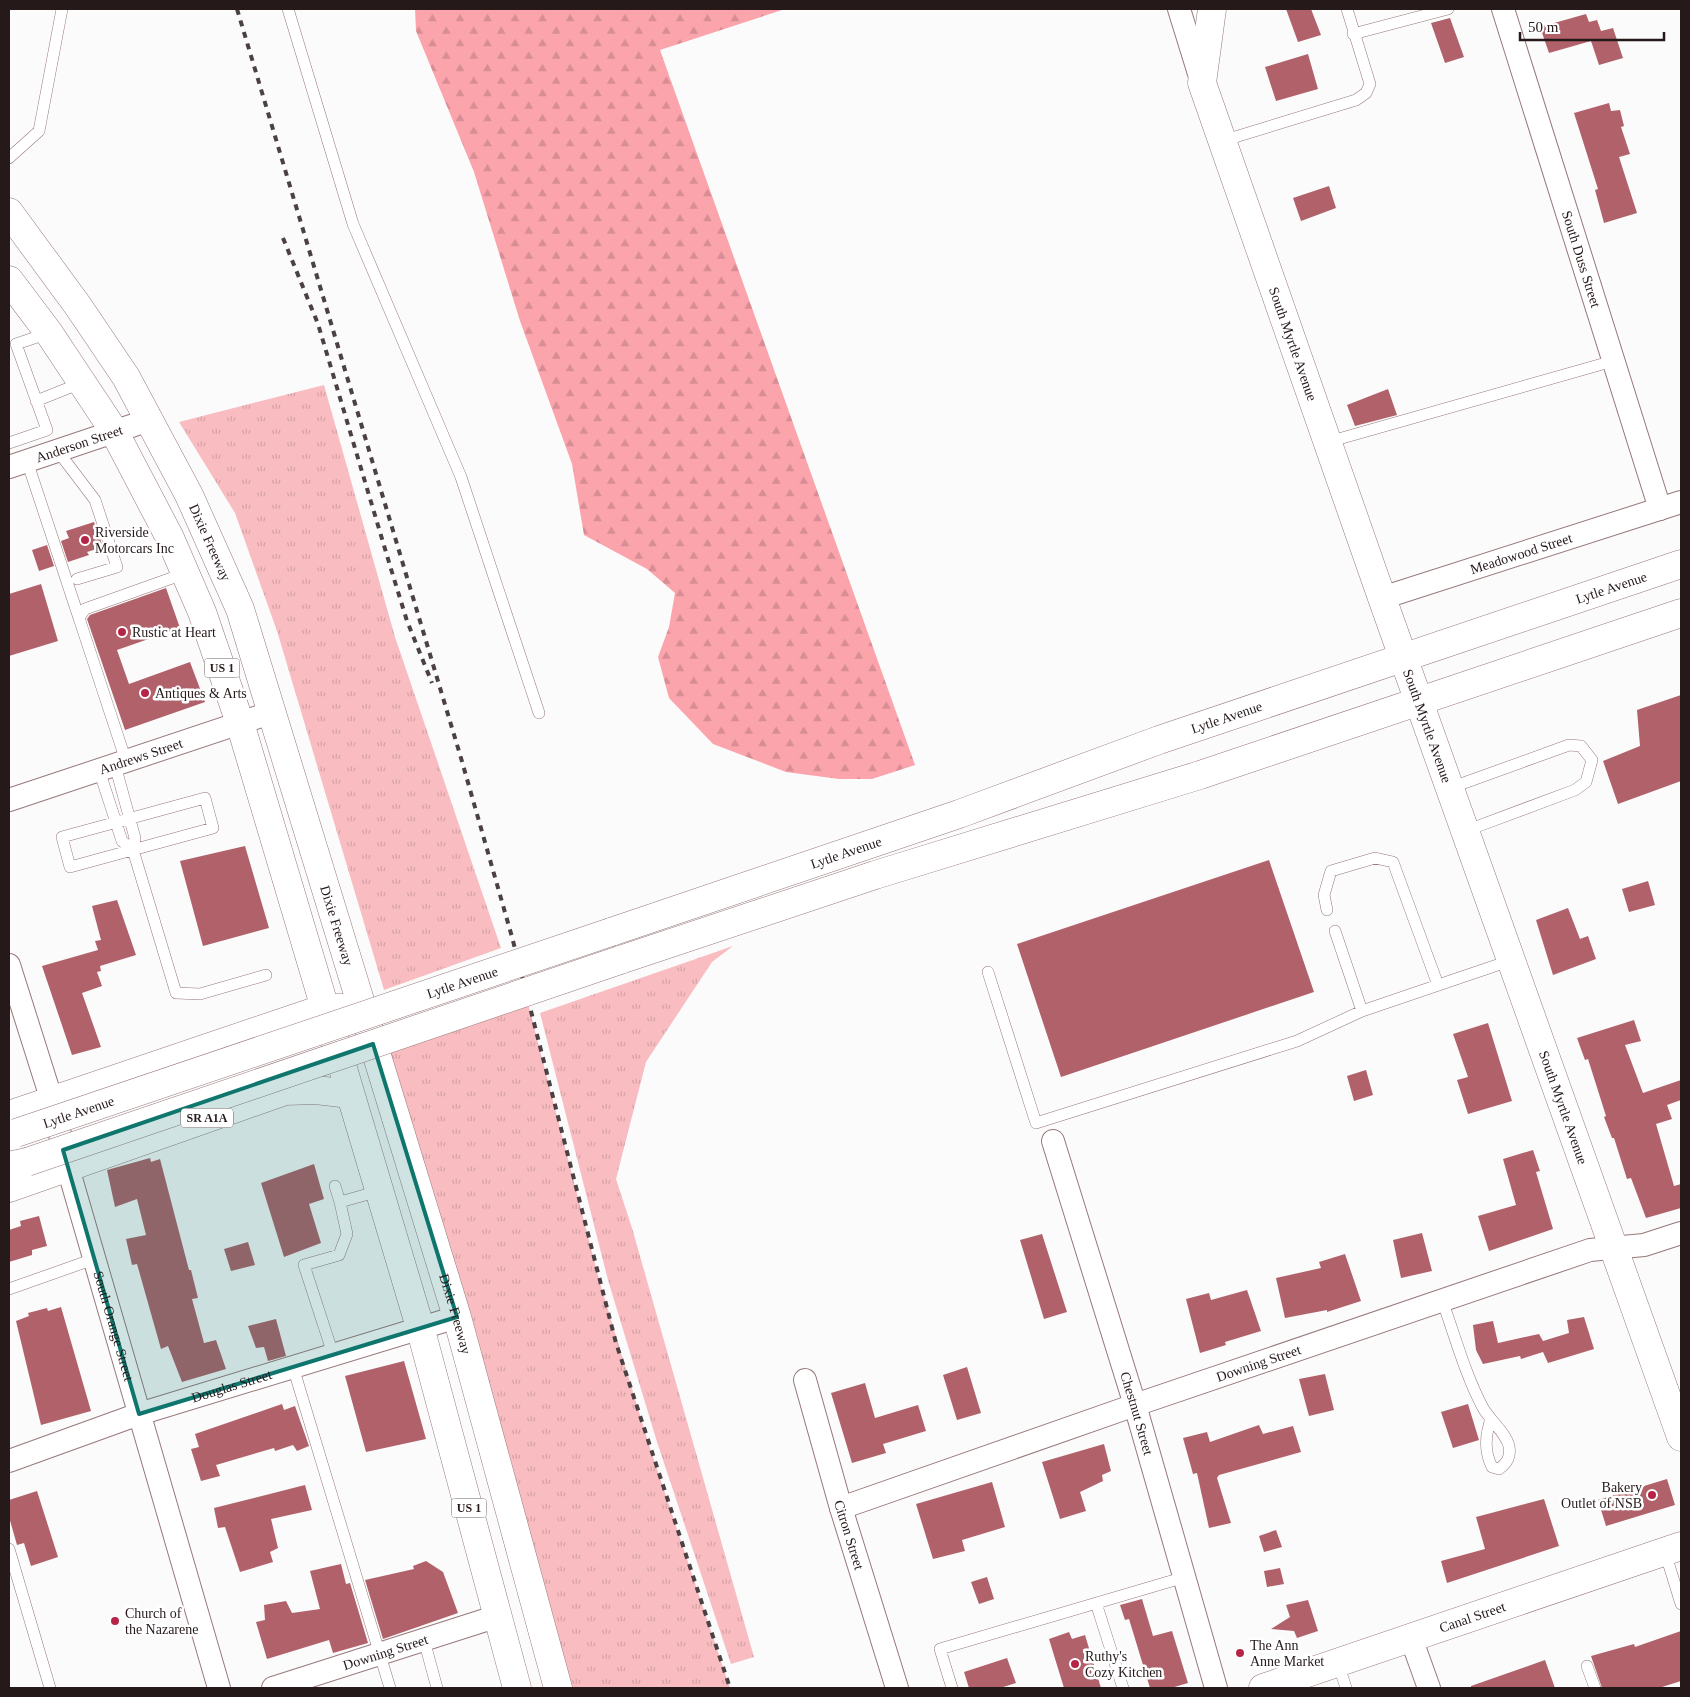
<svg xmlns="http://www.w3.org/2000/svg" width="1690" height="1697" font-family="'Times New Roman',serif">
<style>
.grass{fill:url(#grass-tufts)}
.forest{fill:url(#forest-firs)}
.building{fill:#b1616a}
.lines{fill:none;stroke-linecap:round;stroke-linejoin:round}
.lane-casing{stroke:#98787a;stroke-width:12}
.street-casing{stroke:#98787a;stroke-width:24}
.secondary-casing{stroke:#98787a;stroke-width:29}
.primary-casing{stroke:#98787a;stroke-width:29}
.lane{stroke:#fff;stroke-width:11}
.street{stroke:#fff;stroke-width:22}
.secondary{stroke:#fff;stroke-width:28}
.primary{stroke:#fff;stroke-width:28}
.rail{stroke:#4c4142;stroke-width:4;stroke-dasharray:6 6;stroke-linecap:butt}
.secondary-bridge-casing{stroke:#98787a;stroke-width:29;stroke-linecap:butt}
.secondary-bridge{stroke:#fff;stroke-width:28}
.marked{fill:#0f766e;fill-opacity:0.2;stroke:#0f766e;stroke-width:4;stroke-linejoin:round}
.poi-dot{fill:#b62447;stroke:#fff;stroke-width:2}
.labels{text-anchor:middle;stroke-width:5;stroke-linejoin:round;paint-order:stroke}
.shield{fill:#fff;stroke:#675e5f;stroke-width:1}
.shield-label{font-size:12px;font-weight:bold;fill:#26191a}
.street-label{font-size:14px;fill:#26191a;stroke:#fff}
.poi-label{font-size:14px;fill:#26191a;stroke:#fff;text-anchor:start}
</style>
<defs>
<pattern id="grass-tufts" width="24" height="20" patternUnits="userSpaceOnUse" patternTransform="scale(1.25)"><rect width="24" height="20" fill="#f9bdc1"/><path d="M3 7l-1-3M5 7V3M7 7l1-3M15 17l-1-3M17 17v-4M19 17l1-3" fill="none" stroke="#d5a2a5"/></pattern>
<pattern id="forest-firs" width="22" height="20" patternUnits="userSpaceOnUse" patternTransform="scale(1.25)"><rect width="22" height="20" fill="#fba4ac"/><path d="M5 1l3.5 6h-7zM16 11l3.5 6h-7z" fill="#d78d93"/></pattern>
</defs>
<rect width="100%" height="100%" fill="#fbfbfb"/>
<path class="grass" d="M324,385L395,637L501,948L384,990L277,631L235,513L179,422Z
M733,946L712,962L646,1062L616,1179L632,1228L754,1657L731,1664L657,1442L608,1280L540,1013Z
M525,992L600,1283L649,1445L730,1688H558L375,1049Z"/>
<path class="forest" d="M415,9H785L660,50L915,765L872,779H839L786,772L713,744L669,698L658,657L669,627L675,593L647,569L584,535L572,464L520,321L474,172L416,31Z"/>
<path class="building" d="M1286,9H1311L1321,35L1298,42Z
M1586,14L1589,22L1597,20L1601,31L1613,28L1623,58L1599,65L1591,41L1549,53L1540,27Z
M1450,18L1464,57L1445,63L1431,23Z
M1308,54L1318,89L1276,101L1265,67Z
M1609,103L1611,111L1620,110L1624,126L1621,127L1630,154L1619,157L1637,213L1604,223L1595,190L1598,189L1574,113Z
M1329,186L1336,208L1301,221L1293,198Z
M1388,389L1397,415L1355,426L1347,405Z
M94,522L103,547L87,552L89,555L68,562L61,541L69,538L66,531Z
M47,545L54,566L39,571L32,550Z
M41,584L58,641L9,656V594Z
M166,588L180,628L117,650L129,684L190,662L205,702L125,730L87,619L90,615Z
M1681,695V781L1618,804L1603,761L1640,746L1637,710Z
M245,846L269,928L203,946L180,861Z
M1269,860L1314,992L1061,1077L1017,944Z
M1648,881L1655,905L1629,912L1622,889Z
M117,900L136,955L100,966L101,971L97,972L102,986L82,993L101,1047L72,1055L42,966L98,950L95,941L101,940L92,906Z
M1568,908L1580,939L1588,936L1596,959L1553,975L1536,920Z
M1634,1020L1641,1041L1625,1045L1643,1093L1681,1080V1100L1667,1105L1672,1119L1656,1124L1674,1186L1681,1184V1208L1646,1218L1631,1178L1627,1179L1614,1138H1612L1604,1117L1606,1116L1588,1059L1585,1060L1577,1038Z
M1488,1023L1512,1101L1468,1114L1457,1080L1468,1077L1453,1034Z
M1366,1070L1373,1095L1354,1101L1347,1076Z
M1533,1150L1540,1171L1536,1172L1553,1229L1489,1251L1478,1216L1516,1205L1503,1159Z
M150,1158L151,1162L160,1159L189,1270H191L198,1298L192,1299L204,1343L216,1340L226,1369L182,1382L168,1346L161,1349L137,1264L132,1265L126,1239L146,1235L137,1199L115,1207L107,1170Z
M314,1164L324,1199L309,1204L321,1243L284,1257L261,1183Z
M39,1216L47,1246L32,1250V1255L9,1262V1230L21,1226L20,1221Z
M1422,1233L1432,1271L1401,1278L1393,1240Z
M1042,1234L1067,1312L1044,1319L1020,1240Z
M248,1242L255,1265L231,1271L224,1249Z
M1345,1254L1361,1301L1327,1312V1310L1285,1318L1276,1278L1321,1268L1319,1262Z
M1247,1290L1261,1331L1225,1342L1226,1345L1200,1353L1186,1299L1209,1293L1211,1300Z
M61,1307L91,1411L41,1425L16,1321L29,1316L28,1313L47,1308L48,1311Z
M1584,1317L1594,1349L1548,1363L1543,1352L1521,1359L1520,1356L1483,1364L1476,1350L1473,1325L1493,1321L1498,1343L1539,1334L1543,1341L1569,1333L1567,1320Z
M276,1319L286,1356L268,1361L264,1347L256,1348L248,1326Z
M404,1361L426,1439L366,1452L345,1376Z
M967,1367L981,1413L957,1420L943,1375Z
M1325,1374L1334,1410L1309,1416L1299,1379Z
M865,1383L875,1418L918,1405L926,1431L883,1444L886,1453L852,1463L831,1393Z
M282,1404L284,1410L295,1406L309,1446L297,1451L293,1445L275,1451L274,1448L216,1465L220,1476L201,1481L191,1449L199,1447L195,1434Z
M1468,1404L1479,1440L1453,1448L1441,1412Z
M1259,1425L1263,1434L1293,1426L1301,1452L1219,1475L1217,1478L1231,1523L1209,1528L1197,1473L1193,1474L1183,1438L1207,1432L1210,1442Z
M1104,1444L1111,1471L1102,1475L1103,1481L1080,1492L1086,1511L1060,1519L1042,1462Z
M1667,1479L1675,1505L1606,1526L1598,1500Z
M992,1482L1005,1527L962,1540L965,1551L933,1559L916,1504Z
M305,1485L312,1510L271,1519L278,1548L270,1552L273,1562L240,1572L225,1527L218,1528L214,1508Z
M37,1491L58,1557L31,1566L24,1543L17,1545L9,1517V1500Z
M1544,1499L1559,1546L1447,1583L1441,1561L1485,1549L1476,1517Z
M1276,1530L1282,1547L1264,1552L1259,1536Z
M426,1561L443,1572L458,1613L383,1639L365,1580L414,1569L413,1566Z
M341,1564L346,1584L350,1583L368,1643L333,1653L329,1640L267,1659L256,1622L265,1620L264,1605L286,1601L292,1613L320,1609L310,1571Z
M1280,1568L1284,1584L1267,1587L1264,1571Z
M987,1577L994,1599L979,1604L971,1582Z
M1142,1599L1153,1636L1172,1631L1188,1683L1171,1688H1150L1129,1619L1125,1620L1120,1605Z
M1308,1600L1318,1631L1297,1638L1294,1631L1271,1629L1290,1617L1286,1605Z
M1681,1631V1681L1659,1688H1602L1591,1656L1634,1644L1635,1647Z
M1069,1632L1072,1639L1085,1635L1101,1688H1064L1049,1639Z
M1007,1658L1016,1683L1000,1688H969L964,1672Z
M1545,1660L1555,1688H1471V1686Z"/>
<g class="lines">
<defs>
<path id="lane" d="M288,9L353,224L461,477L539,713
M1353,34L1448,9
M1222,141L1356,100L1366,93L1370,84L1347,9
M9,158L39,131L62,9
M36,401L81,383
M1328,442L1613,361
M9,443L47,430L16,344L49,333
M57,450L95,500L117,567L77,579
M27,461L79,618
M126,761L79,618L85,609L186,573
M115,765L135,838L133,850L176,993L200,994L266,975
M99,770L122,841L133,850
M1450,788L1569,745L1581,746L1592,760L1586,782L1575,790L1465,831
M205,798L213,828L70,867L62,837Z
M1327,910L1324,895L1331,871L1375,858L1393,862L1438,985
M1335,931L1362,1011
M988,972L1036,1123L1297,1041L1362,1011L1512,960
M335,1186L340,1202
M9,1289L94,1259
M1442,1300C1455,1336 1465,1374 1483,1408C1490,1420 1506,1433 1509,1446C1511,1457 1507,1463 1499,1469L1492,1467C1484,1451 1485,1436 1491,1419
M333,1354L304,1265L339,1255L347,1234L340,1202L379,1191
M293,1367L390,1688
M9,1549L50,1688
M1665,1552L1681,1604
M1096,1603L1123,1688
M424,1640L437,1688
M1338,1663L1346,1688
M1587,1666L1595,1688
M952,1688L940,1649L1185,1577"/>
<g id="street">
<path d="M1179,9L1201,80"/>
<path id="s1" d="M1503,9L1660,509"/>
<path id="s2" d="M9,467L149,420"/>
<path id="s3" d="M1382,598L1681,502"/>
<path id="s4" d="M9,800L273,712"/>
<path id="s5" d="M9,965L52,1101L68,1168L219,1688"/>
<path id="s6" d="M1053,1141L1135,1405L1216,1688"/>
<path id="s7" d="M805,1380L841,1508L897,1688"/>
<path id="s8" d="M9,1461L139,1414L457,1317"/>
<path id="s9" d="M841,1508L1135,1405L1590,1250L1644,1245L1681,1233"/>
<path d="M1411,1638L1429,1688"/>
<path id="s10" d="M273,1688L498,1616"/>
</g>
<g id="secondary">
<path id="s11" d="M1212,9L1202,83L1382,598L1681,1437"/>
<path id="s12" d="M611,932L959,814L1159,740L1681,564"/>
<path d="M620,960L875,875L1200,775L1681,613"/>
<path d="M9,1166L27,1162"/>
</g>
<g id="primary">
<path id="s13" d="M9,212L78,306L126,377L189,495L240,609L457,1317L558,1688"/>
<path d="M9,280L49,333L114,431L170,538L202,612L240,723L420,1327L517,1688"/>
<path d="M9,1115L325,1008H342"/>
<path d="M9,1188L285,1091L316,1090L350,1094"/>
<path id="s14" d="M1263,1688L1681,1546"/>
</g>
</defs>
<use href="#lane" class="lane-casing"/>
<use href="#street" class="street-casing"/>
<use href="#secondary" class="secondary-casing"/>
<use href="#primary" class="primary-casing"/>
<use href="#lane" class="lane"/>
<use href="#street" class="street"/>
<use href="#secondary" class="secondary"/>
<use href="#primary" class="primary"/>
<path class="rail" d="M237,9L461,758L512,937L616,1343L730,1688
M283,238L318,324L391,569L407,621L432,683"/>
<defs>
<g id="secondary-bridge">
<path id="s15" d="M16,1133L611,932"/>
<path d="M27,1162L620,960"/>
</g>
</defs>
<use href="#secondary-bridge" class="secondary-bridge-casing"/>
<use href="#secondary-bridge" class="secondary-bridge"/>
</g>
<path class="marked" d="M373,1044L457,1317L139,1414L63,1150Z"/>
<g class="poi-dot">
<circle cx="85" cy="540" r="5"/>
<circle cx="122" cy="632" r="5"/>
<circle cx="145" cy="693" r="5"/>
<circle cx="1652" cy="1495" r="5"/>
<circle cx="115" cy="1621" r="5"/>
<circle cx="1240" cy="1653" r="5"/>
<circle cx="1075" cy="1664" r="5"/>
</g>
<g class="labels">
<g class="shield">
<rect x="204.5" y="658.5" width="35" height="19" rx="4"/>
<rect x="181" y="1108.5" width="52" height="19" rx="4"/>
<rect x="451.5" y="1498.5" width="35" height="19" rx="4"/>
</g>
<g class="shield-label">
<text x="222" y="672">US 1</text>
<text x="207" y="1122">SR A1A</text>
<text x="469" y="1512">US 1</text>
</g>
<g class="street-label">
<text dy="5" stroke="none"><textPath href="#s1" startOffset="262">South Duss Street</textPath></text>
<text dy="5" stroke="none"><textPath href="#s11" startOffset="351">South Myrtle Avenue</textPath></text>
<text dy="5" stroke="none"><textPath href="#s2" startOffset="74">Anderson Street</textPath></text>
<text dy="5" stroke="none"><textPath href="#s13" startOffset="388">Dixie Freeway</textPath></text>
<text dy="5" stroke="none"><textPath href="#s3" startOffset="146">Meadowood Street</textPath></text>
<text dy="5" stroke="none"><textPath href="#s12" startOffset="1058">Lytle Avenue</textPath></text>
<text dy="5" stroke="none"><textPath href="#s12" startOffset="652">Lytle Avenue</textPath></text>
<text dy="5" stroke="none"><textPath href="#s11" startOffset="756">South Myrtle Avenue</textPath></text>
<text dy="5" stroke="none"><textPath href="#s4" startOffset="139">Andrews Street</textPath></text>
<text dy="5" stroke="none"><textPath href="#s12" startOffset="248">Lytle Avenue</textPath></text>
<text dy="5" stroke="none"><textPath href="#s13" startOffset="792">Dixie Freeway</textPath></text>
<text dy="5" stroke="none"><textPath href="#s15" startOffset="471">Lytle Avenue</textPath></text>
<text dy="5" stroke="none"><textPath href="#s11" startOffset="1161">South Myrtle Avenue</textPath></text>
<text dy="5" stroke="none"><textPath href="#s15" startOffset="66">Lytle Avenue</textPath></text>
<text dy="5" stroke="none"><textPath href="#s13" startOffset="1198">Dixie Freeway</textPath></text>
<text dy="5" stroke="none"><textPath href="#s5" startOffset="376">South Orange Street</textPath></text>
<text dy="5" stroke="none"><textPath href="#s9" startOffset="442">Downing Street</textPath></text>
<text dy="5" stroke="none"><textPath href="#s8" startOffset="235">Douglas Street</textPath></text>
<text dy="5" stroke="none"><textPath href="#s6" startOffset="285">Chestnut Street</textPath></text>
<text dy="5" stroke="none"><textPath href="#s7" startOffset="161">Citron Street</textPath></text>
<text dy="5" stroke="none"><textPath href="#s14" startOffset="221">Canal Street</textPath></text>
<text dy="5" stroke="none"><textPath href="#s10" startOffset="118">Downing Street</textPath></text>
</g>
<g class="poi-label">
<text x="95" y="537">Riverside<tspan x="95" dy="16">Motorcars Inc</tspan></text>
<text x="132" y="637">Rustic at Heart</text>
<text x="155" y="698">Antiques &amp; Arts</text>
<text x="1642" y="1492" text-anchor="end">Bakery<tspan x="1642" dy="16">Outlet of NSB</tspan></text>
<text x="125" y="1618">Church of<tspan x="125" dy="16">the Nazarene</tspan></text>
<text x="1250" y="1650">The Ann<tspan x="1250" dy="16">Anne Market</tspan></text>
<text x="1085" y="1661">Ruthy's<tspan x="1085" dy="16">Cozy Kitchen</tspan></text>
</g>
</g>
<rect width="1690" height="1697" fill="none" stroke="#26191a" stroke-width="20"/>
<path d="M1520 32v8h144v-8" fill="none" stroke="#26191a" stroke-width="2.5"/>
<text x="1528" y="32" font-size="15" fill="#26191a" stroke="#ffffff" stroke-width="4" paint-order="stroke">50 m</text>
</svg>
